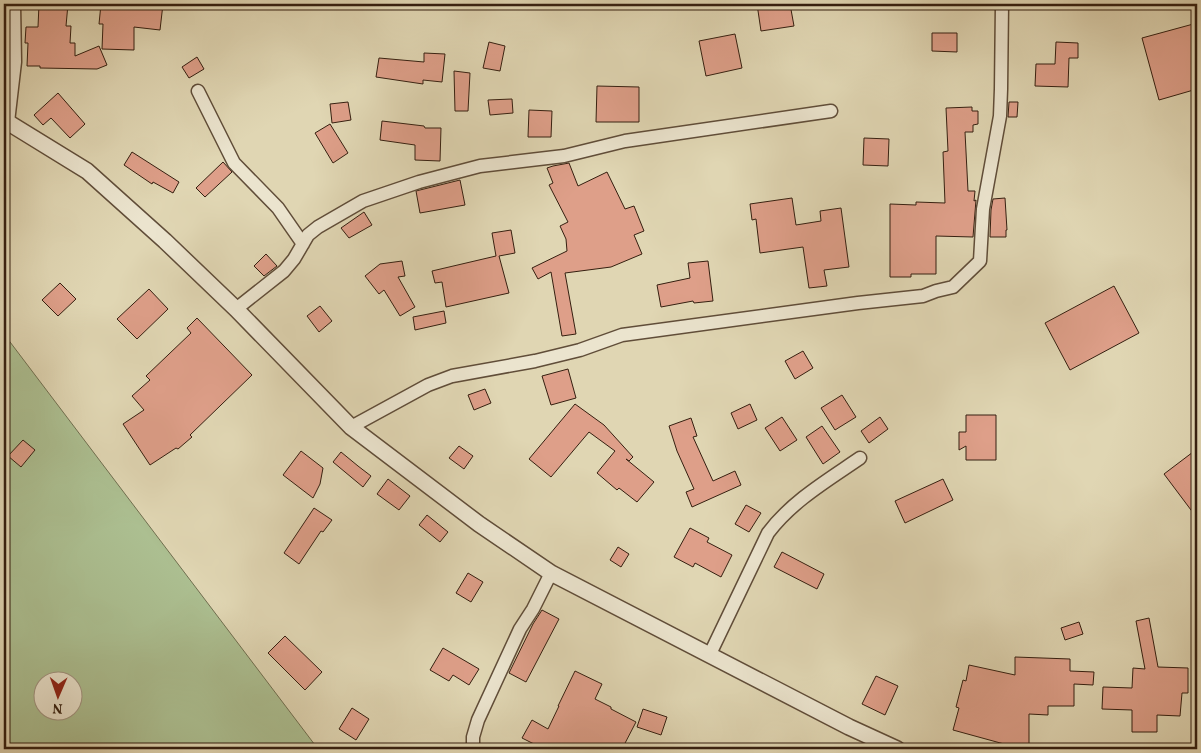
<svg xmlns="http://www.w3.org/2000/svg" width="1201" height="753" font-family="Vollkorn,serif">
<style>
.green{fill:#acbf91;stroke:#706f50;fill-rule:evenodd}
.building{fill:#de9f89;stroke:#351f10}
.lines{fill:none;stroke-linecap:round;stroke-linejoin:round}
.minor-casing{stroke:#604d39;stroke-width:15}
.tertiary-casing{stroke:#604d39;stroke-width:18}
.minor{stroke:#ebe4ce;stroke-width:12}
.tertiary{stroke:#ebe4ce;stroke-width:15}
</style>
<rect width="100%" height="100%" fill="#e0d6b3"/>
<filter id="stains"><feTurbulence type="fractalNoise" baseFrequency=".004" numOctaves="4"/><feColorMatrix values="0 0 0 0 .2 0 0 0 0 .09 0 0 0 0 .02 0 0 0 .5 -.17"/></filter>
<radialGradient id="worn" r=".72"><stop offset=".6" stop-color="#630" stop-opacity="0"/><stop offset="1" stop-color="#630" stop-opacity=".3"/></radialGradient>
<path class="green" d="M4,334L318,749H4ZM42,680H72V710H42Z"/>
<path class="building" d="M39,4H68L66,26H71L70,43H75V56L99,46L107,65L97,69L40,68V66H27L28,43H25L26,27H38Z
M101,4H163L160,30L134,27V50L102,49L103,24H99Z
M757,4H790L794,26L761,31Z
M1197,23V89L1159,100L1142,38Z
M932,33H957V52L932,51Z
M735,34L742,68L706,76L699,41Z
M489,42L505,46L500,71L483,68Z
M1056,42L1078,43V58H1069L1068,87L1035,86L1036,64H1055Z
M424,53L445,54L442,82L423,80V84L376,77L379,58L424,62Z
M197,57L204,69L189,78L182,67Z
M454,71L470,73L468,111H455Z
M597,86L639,87V122H596Z
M58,93L85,124L70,138L51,118L43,125L34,115Z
M512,99L513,113L490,115L488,100Z
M348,102L351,120L332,123L330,104Z
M1009,102H1018L1017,117H1008Z
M972,107V111H978V124L973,125V132H965L968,191H975L974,201L976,200L973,237L936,236V274H911V277H890V204L916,205V202L945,203L943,152L948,151L946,108Z
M529,110L552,111L551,137H528Z
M382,121L424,126L425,128H441L440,161L415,160V145L380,140Z
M330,124L348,153L333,163L315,133Z
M864,138L889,139L888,166L863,165Z
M132,152L179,182L173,193L153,182L152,184L124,165Z
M223,162L232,172L205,197L196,188Z
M569,163L578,186L607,172L625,209L634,206L644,231L634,235L642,254L611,267L565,273L576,334L562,336L551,272L538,279L532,268L567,251L566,239L560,226L568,222L549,185L553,183L547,168L553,166Z
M460,180L465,205L420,213L416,191Z
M792,198L796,225L821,221L820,211L841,208L849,267L824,270L827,286L809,288L803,247L760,253L756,219L752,220L750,204Z
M1005,198L1007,230H1006V237H990L991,210L993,199Z
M364,212L372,225L349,238L341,228Z
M511,230L515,253L499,256L509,293L446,307L442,282L435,283L432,271L496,256L492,233Z
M266,254L277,266L264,276L254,266Z
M402,261L405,276L398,277L415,307L400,316L384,290L379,294L365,276L380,264Z
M708,261L713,301L694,303L693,301L661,307L657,285L690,278L688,263Z
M60,283L76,299L58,316L42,300Z
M1114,286L1139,333L1070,370L1045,323Z
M149,289L168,309L137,339L117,319Z
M320,306L332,321L319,332L307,316Z
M444,311L446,323L415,330L413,317Z
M197,318L252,375L190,435L192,437L178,449L176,448L150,465L123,424L144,410L132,396L150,380L146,376L191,333L187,328Z
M803,351L813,368L795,379L785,361Z
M568,369L576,398L551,405L542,376Z
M485,389L491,403L474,410L468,395Z
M842,395L856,417L835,430L821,408Z
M575,404L604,425L633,457L629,461L626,459L654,482L637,502L619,488L617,490L597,473L615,451L589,432L551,477L529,459Z
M750,404L757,420L738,429L731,413Z
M966,415H996V460H966V446L959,450V432H966Z
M782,417L797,440L780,451L765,428Z
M880,417L888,429L869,443L861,431Z
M691,418L697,436L693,437L713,481L735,471L741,485L692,507L686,492L694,489L677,451L669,426Z
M822,426L840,452L823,464L806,437Z
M23,440L35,450L21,467L8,456Z
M459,446L473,456L464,469L449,458Z
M1197,449V518L1164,474Z
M301,451L323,468L320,484L313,498L283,475Z
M341,452L358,466L371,476L363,487L333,462Z
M388,479L410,496L399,510L377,494Z
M943,479L953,500L905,523L895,501Z
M746,505L761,513L749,532L735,524Z
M314,508L332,520L323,532L321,531L299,564L284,553Z
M427,515L448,532L440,542L419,525Z
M690,528L709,538L707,542L732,555L721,577L695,563L693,567L674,557Z
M618,547L629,554L621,567L610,560Z
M782,552L824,574L817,589L774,567Z
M468,573L483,582L471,602L456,593Z
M542,610L559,619L526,682L509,673L533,624Z
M1149,618L1158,667L1188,668V693H1182L1180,716L1157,715V732H1132V710L1102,709L1103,687L1132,688L1133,668L1145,669L1136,621Z
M1079,622L1083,634L1065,640L1061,628Z
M285,636L322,672L305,690L268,653Z
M443,648L479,669L469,685L453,675L449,681L430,670Z
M1015,657L1070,659V671L1094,672L1093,685L1074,684V706H1048V715L1029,714V749H1015V747L953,730L959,708L956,707L963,680L966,681L969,665L1015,675Z
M575,671L602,684L595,699L611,707V709L636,722L622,749H531L534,744L522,738L532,720L548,729L559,706H558Z
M876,676L898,686L885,715L862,704Z
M352,708L369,719L356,740L339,729Z
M643,709L667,717L661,735L637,727Z"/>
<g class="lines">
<defs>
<path id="minor" d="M198,91L234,163L278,208L303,244
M8,122L15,62L14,4
M236,309L284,271L294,259L308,235L318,227L363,201L419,182L480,166L564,156L625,141L831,111
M351,427L428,385L452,376L535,361L580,350L622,335L858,303L923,296L936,291L953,287L980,261L983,209L1000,116L1001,89L1002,4
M710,654L768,533C792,501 828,480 860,458
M473,749V737L478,720L520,629L533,609L551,573"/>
<path id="tertiary" d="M4,120L87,171L165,241L236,309L351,427L479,524L551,573L849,727L897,749"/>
</defs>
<use href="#minor" class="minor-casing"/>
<use href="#tertiary" class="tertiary-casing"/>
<use href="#minor" class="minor"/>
<use href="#tertiary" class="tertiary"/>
</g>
<rect width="1201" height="753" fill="none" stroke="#e0d6b3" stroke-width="20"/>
<rect x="5" y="5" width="1191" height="743" fill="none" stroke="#351f10" stroke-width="2.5"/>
<rect x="10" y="10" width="1181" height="733" fill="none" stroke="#351f10"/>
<g transform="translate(58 696) rotate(182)"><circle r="24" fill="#ebe4ce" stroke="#a29582"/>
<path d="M0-4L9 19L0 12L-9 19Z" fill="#8f2418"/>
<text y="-8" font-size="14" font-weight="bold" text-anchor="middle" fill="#351f10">N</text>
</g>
<rect width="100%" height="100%" filter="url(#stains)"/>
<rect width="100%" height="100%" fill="url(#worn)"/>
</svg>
